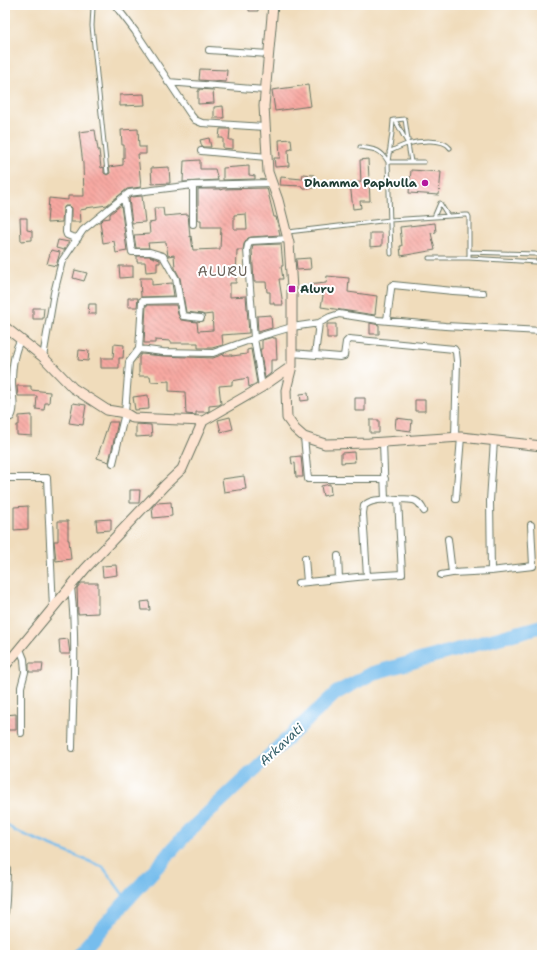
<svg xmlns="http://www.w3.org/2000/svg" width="547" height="960" font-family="'Shantell Sans',sans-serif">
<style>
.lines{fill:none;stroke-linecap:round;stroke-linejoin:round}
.stream{stroke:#76bded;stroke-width:2.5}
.river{stroke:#76bded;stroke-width:14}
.building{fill:url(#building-back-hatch);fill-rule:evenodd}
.lane-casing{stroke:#687563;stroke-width:5}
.street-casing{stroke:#687563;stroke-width:8}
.secondary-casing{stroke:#687563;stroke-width:11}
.lane{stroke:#fff;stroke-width:3}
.street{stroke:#fff;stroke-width:6}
.secondary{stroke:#fde4d1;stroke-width:9}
.poi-dot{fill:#b5179e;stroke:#fff;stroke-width:1.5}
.labels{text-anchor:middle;stroke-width:4;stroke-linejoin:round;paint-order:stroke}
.poi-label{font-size:12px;font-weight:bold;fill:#1f3d34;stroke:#fff;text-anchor:end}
.water-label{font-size:13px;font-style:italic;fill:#39636c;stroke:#fff}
.quarter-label{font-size:14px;letter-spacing:1px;fill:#6b635a;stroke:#fff}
</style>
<defs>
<pattern id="building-back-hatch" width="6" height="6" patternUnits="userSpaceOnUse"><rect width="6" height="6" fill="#f8a9a2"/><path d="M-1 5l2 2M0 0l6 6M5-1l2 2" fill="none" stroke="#c88b85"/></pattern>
</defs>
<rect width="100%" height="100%" fill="#fff"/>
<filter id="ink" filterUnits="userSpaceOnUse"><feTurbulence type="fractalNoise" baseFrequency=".025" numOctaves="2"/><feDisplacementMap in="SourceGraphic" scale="8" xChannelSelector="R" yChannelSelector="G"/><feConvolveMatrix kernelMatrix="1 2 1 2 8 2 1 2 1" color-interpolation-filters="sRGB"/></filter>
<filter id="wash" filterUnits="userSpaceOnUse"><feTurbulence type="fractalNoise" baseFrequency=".012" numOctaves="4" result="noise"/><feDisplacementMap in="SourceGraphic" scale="16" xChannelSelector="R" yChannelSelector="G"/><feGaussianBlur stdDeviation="0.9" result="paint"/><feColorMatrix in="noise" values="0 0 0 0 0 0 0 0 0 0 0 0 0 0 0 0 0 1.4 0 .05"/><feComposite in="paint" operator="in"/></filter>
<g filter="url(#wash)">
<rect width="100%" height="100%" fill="#f0dcbb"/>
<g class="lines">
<path class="stream" d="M5,823L15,831L103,867L127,900"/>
<path class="river" d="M78,955L190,830L336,693L373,673L542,626"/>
</g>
<g id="blocks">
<path class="building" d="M249,5H258V11H249Z
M200,69L227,70L226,82L199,80Z
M308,85L311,106L275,111L272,90Z
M199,89L213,90L214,103L198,104V91H199Z
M144,94L145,105L120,106V95Z
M223,106L224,118H214V107Z
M138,129L139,147H146V154H138L141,187L127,189L107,205L86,208V209L80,210L81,222H71V208L69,206H65L63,209L62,222L47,223L49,198L68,200V196H84L83,164L79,132L95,130L98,150H99L101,168L104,167V173L107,175L110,173L109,167L123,165V158H124V145H122L121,130Z
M220,129H230L229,140H233V149L223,148V138H219Z
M209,138L211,147H202L200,140Z
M291,139L292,149L288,150L289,166L275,167L274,158H280L279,140Z
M368,159L370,201H360L361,208L353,209L350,183L361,182L360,160Z
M200,160V169H215L218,180L183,182L184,161Z
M249,166V175L255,176V179L223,180V168Z
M169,167L170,183L152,184L151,168Z
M411,170L441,172L439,195L409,193Z
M303,174L314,175V188H302V186L280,185L281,177L302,179Z
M267,188L274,217H276L280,235L251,237L248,238L244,244L243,250H237L236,283H230V297L246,296L249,333L222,335L223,345L212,348H198V343H171V341L155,340V343H144L146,305H176L178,314L181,320L197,322L198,331L213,330L212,314L204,315L202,314L186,312L180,278L175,268L174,255L168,256L166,242L148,243L149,248H136L134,235L150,234L149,223L155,222L154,208H163L164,216L188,214L190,237L191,236L193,250L220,249L221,227H201V220H198V189H220V190L223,189ZM246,214L247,229H234V215Z
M142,196L145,222L132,223L129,199L131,197Z
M121,205L127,251L116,253L114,241L103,243L100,222L103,219L110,218V214Z
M20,218H27V230L32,231V240L21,241Z
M435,223L436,232L431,233L435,250L401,256L400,246H402L400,227Z
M370,233H382V246L370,247Z
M58,240L69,242L64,250L56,248Z
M281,244L283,266H281L283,279H279L283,305H274V303H270V292H267L266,282H254L252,250L253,245Z
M51,250L60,252L56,266L47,264Z
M137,256H149L160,260V263H157V271L146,272L145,262H137Z
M310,258L311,269L297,270L296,259Z
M119,266H133V277L120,278Z
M75,270L87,273L84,281L73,278Z
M327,276L349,278L348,292L377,296L375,315L321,307L324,290L308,292V285L326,283Z
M140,278H152V285L172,283L174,296L141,297Z
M128,298H138L137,307H128Z
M89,304H96V314H88Z
M33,308H44L43,319H33Z
M271,315L272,328L258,332L257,316Z
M370,323L379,325V334H370Z
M327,324H336V338H327Z
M273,337V338H276L277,360H271V373L265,378L260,349H262V340Z
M114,344L124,345L123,358H119V368H101V358H113Z
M251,349L257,383L249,387L248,378L232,381V385L219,386L221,404L219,405L209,406V411L206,412H196V415L186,414L185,392L169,391V381L151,382L150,376H139V357L141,354L163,356L213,358L224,354V355H232V356L247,354V350Z
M79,350L89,351L88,361L78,360Z
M17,386H31V390L50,392L49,403H45L44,410L36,409L37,396H18Z
M308,393L309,400L301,401L300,394Z
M148,395L149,409L135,410L133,397Z
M355,398H365V411H355Z
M415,400H425V411H415Z
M73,403L86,405L83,425L69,423Z
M32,415V436L17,435V425H19V416Z
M230,417L233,429L221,432L218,420Z
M396,418L412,420L411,431L395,429Z
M370,420H379V433H370Z
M109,422H118L109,462L97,458Z
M136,424L151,425L152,436L136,437Z
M354,452L355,462L341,463V453Z
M301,456L303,477H296L295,463L292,464L291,457Z
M244,476L246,489L224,492L222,479Z
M330,484L331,494L323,496L321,486Z
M130,490H140L139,503H130Z
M171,502L172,516L153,518L152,507L157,503Z
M28,506V529L14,530V507Z
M111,519V530L97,531L96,520Z
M58,521H68V540H69L71,559L56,561L54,541H58Z
M116,565L117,575L103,577L102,566Z
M81,583H98V613L78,614L77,588Z
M149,601L150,610H142L141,602Z
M68,639L70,654H60L59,640Z
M29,663H43L42,672H29Z
M16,714V730H5V715Z"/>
</g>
</g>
<g filter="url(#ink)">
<use href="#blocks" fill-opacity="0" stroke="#687563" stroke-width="1"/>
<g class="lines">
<defs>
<path id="lane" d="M95,5L93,7L92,26L107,172
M395,120L405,119L408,140
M360,147C374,149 381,149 388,162
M389,152C395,149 401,146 407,144C418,141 443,138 450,148
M388,162L392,133L393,121V120H395L408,144L411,162
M434,217L440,203L448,216
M288,232L390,220L465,215H468L469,217V258
M391,254L388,162H424
M429,258H469L536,262L538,261L539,257L538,255L535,254L469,252"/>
<path id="street" d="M115,5L135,31L191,115L195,120L202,123L265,127
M209,50L269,54
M168,82L265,90
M201,151L267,157
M193,185V224
M124,197L132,252H150L163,256L176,279L182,313L183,316L201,318
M67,210L66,232L67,235L72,237L78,238
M387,320L391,289V286L393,285L453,291L483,293
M139,349L163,352L213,353L261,336L292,327L319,323
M292,353L340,357L344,356L346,342L349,339L454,349L456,352L457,361L455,437
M315,355L319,323L330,317L339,314L378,320L445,326L542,331
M43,357L54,293L62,261L83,230L121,199L129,193L193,185L272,183
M262,387L254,338L247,250L248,245L251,241L289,239
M5,419L11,417C16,409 12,392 12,383C12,369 14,351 21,339
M304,437L308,479H385
M383,442L385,500
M113,463L125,413L129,362L139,349L142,301L179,300
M5,478H47L53,608
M398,499C412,500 417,497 424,511
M456,499L461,437
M448,539L452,573L491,571L533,566L531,525
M338,556L339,579
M305,558L307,582
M491,571L490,501L494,440
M441,575L452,573
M298,583L367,576L402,574L398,499C387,500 371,498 364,506L363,513L367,576
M71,587C77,640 73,695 72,748
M20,649L24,659L25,672L21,687V733
M5,912L6,900L7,869"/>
<path id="secondary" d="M273,5L264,106L268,172L278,200L289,243L292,289V366L286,390L287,418L295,429L304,437L325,444L369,443L461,437L542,446
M5,327L43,357L73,388L107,410L125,413L133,418L203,421
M5,665H6L85,569L165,485L182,469L203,421L262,387L292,366"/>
</defs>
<use href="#lane" class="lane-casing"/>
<use href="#street" class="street-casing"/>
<use href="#secondary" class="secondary-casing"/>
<use href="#lane" class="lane"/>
<use href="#street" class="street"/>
<use href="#secondary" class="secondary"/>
</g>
</g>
<g class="poi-dot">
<circle cx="425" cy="183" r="4"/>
<rect x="288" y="285" width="8" height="8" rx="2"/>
</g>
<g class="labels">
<g class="poi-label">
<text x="417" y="187">Dhamma Paphulla</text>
<text x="300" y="293" text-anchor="start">Aluru</text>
</g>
<g class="water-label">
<text transform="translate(281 744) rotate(-43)" y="5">Arkavati</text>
</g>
<g class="quarter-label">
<text x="223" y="276">ALURU</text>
</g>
</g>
<rect width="547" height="960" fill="none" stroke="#fff" stroke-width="20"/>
</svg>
